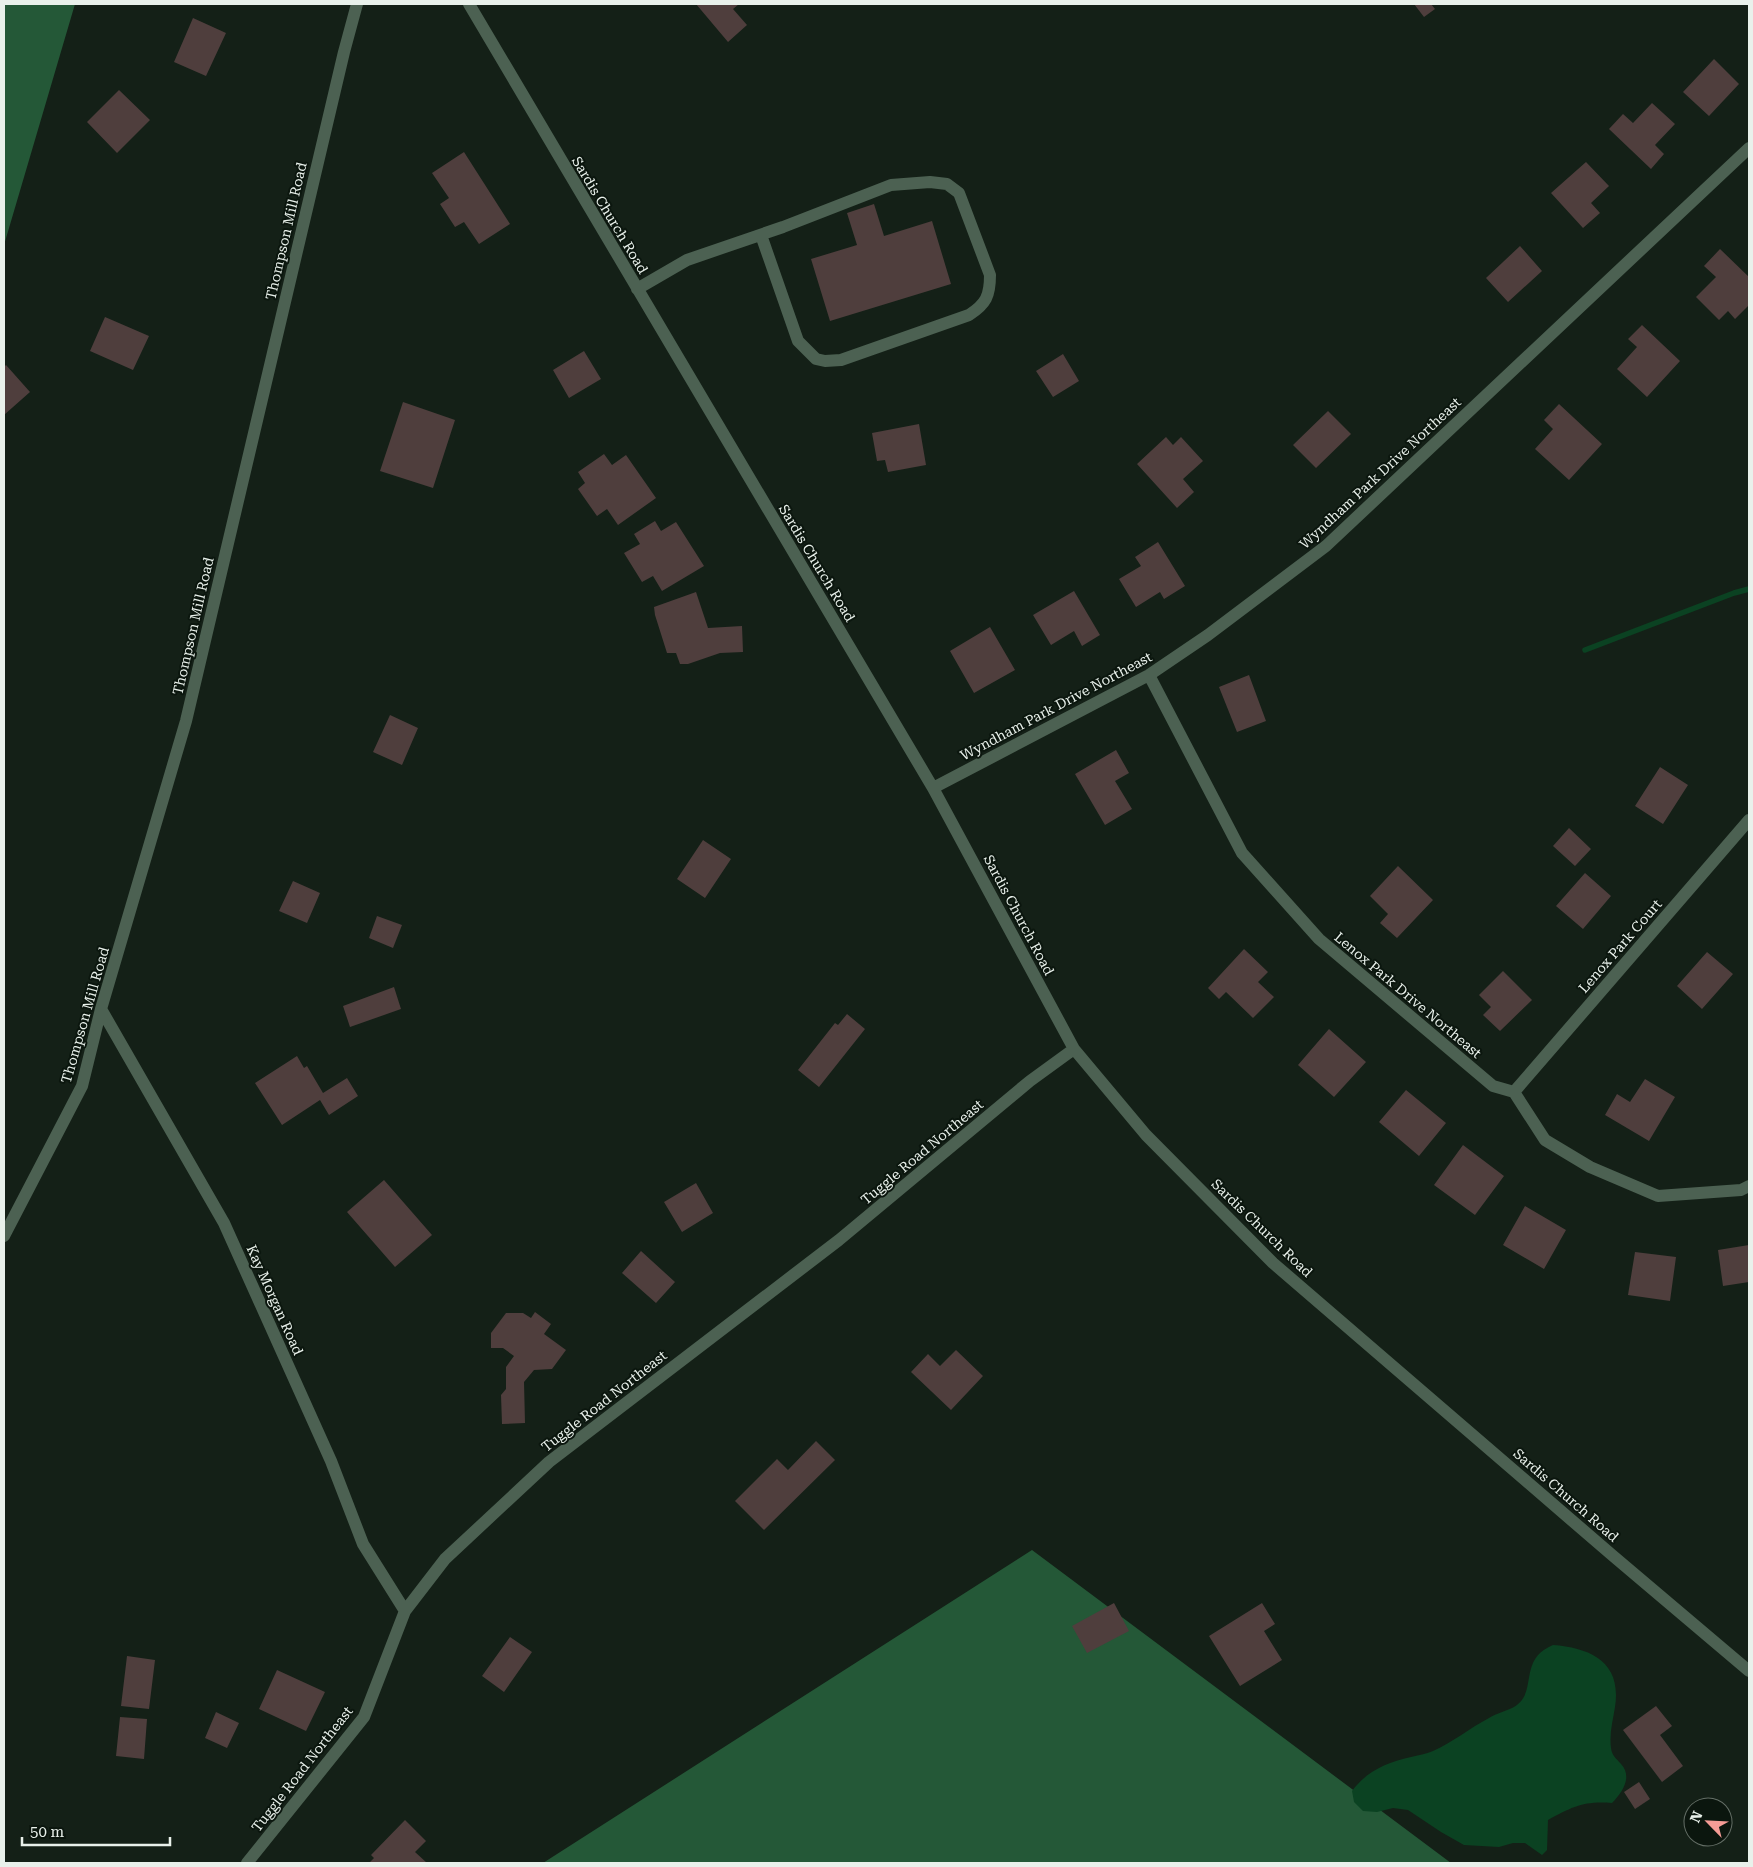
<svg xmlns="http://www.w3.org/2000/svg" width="1753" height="1867" font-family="'Roboto Serif',serif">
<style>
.forest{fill:#245837}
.water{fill:#0b4222}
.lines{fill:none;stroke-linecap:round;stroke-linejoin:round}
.stream{stroke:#0b4222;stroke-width:5.5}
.building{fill:#4f3e3d}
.minor{stroke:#4c6152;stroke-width:12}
.labels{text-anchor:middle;stroke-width:4;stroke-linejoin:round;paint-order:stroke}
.street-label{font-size:14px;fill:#e9f1eb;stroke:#0b160e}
</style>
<rect width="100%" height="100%" fill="#142017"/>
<path class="forest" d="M4,4H75L4,245Z
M1032,1550L1451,1863H543Z"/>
<path class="water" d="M1553,1645C1591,1648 1622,1662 1615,1707C1613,1720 1609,1734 1611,1748C1612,1756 1616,1758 1621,1764C1633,1777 1622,1793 1612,1803C1582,1801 1573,1807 1548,1820L1547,1850L1542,1855L1525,1843H1513L1499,1847L1464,1845L1441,1832L1408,1810L1393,1808L1377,1812L1363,1811L1354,1802L1352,1791C1368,1770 1386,1763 1411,1757C1418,1755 1426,1754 1433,1751C1453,1742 1470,1728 1489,1718C1497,1713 1506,1711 1514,1707C1539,1692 1517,1660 1553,1645Z"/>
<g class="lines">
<path class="stream" d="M1585,650L1734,593L1749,589"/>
</g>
<path class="building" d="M696,4H739L733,9L747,25L728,42Z
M1414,4H1431L1435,9L1424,17Z
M193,18L226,33L206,76L174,62Z
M1714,59L1739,84L1709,116L1683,92Z
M119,90L150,120L117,153L87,122Z
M1652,103L1675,124L1655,145L1664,154L1651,169L1609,129L1623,114L1633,123Z
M464,152L510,224L479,244L464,222L455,227L440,204L449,198L432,173Z
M1586,162L1609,186L1591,203L1600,213L1583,228L1551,193Z
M874,204L884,236L932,221L951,284L830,321L811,259L857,245L847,213Z
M1520,246L1542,271L1508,302L1486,278Z
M1720,249L1749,277V305L1735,319L1728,311L1719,320L1696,297L1716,277L1704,266Z
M105,317L149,336L133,370L90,351Z
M1642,325L1680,361L1647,397L1617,369L1637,347L1628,339Z
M584,351L601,379L569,398L553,370Z
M1063,354L1079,381L1053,397L1036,371Z
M6,365L30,392L4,415V367Z
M403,402L455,420L433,488L380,471Z
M1559,404L1602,444L1569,480L1535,449L1553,429L1544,420Z
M1328,411L1351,434L1316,468L1293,445Z
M919,424L926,465L888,472L885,460L877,461L872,433Z
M1166,437L1173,445L1181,437L1203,461L1183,479L1194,492L1177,508L1137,464Z
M604,454L612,465L626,455L656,498L618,525L607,509L597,516L578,489L585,483L578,472Z
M655,521L661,531L676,522L704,566L662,591L653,576L642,582L624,553L640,544L634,534Z
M1158,542L1185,586L1164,599L1160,592L1136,607L1119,579L1141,566L1135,557Z
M1074,591L1100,635L1082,646L1074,631L1051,645L1033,615Z
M696,592L708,628L742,626L743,652L720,653L688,664H680L676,653H667L655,615L654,607Z
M990,627L1015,670L974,693L950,651Z
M1249,675L1266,721L1237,732L1219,687Z
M390,715L418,728L402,765L373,752Z
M1116,750L1129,773L1115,781L1132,809L1105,825L1075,774Z
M1660,767L1688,785L1663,824L1635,806Z
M1569,828L1591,849L1575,866L1553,846Z
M703,840L731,859L705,898L677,879Z
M1398,866L1433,900L1397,938L1380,923L1388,914L1370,896Z
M1585,873L1611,896L1583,929L1556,906Z
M293,881L320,893L307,923L279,911Z
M377,916L402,925L393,948L369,938Z
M1244,949L1268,972L1258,982L1274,997L1253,1018L1226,992L1219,999L1208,988Z
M1707,952L1733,974L1702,1009L1677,986Z
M1503,971L1532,1000L1500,1031L1483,1015L1491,1007L1479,995Z
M394,987L401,1009L350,1027L343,1006Z
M847,1014L865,1029L819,1087L798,1070L835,1023L838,1025Z
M1329,1029L1366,1062L1334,1097L1298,1065Z
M297,1056L304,1068L307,1066L323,1093L347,1078L358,1096L329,1115L320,1100L282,1125L255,1083Z
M1645,1079L1675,1097L1649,1141L1605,1115L1617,1094L1630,1102Z
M1406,1090L1446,1123L1419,1156L1379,1122Z
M1463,1145L1504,1176L1475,1215L1434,1185Z
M384,1180L432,1235L395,1267L347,1212Z
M696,1183L713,1213L682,1232L664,1202Z
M1525,1206L1566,1230L1544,1269L1503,1245Z
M1749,1245V1282L1723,1286L1718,1250Z
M641,1251L675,1282L656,1303L622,1273Z
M1635,1252L1676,1257L1670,1301L1628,1295Z
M535,1312L551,1324L544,1334L566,1350L552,1369L534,1370L524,1382L525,1423L502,1424L501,1395L506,1389V1367L514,1356L503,1348H491V1333L506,1313H523L531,1318Z
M956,1350L983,1376L951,1410L911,1372L928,1354L940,1366Z
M816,1441L835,1460L764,1530L735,1501L777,1459L788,1470Z
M1114,1603L1129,1631L1087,1653L1072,1626Z
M1262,1603L1275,1624L1264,1631L1282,1660L1240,1686L1209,1636Z
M510,1637L532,1652L504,1692L482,1676Z
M127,1656L155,1660L149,1709L121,1706Z
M277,1670L325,1692L306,1731L259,1709Z
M1656,1706L1672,1726L1660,1735L1683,1766L1662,1782L1623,1730Z
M216,1712L239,1723L227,1748L205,1738Z
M120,1717L147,1719L144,1759L116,1756Z
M1639,1782L1650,1799L1635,1809L1624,1792Z
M405,1820L426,1841L415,1852L427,1863H369L374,1858L371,1855Z"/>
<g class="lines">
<path class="minor" d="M469,4L933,788L1074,1049L1146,1135L1273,1263L1612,1555L1749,1671
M637,289L687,260L783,227L891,185L930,182L947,184L959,193L990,275C990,296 986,304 969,315L841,360L825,361L816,359L798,341L761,235
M1149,675L1242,853L1319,939L1493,1086L1514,1092L1545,1140L1590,1167L1658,1196L1741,1190L1749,1186
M933,788L1149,675L1208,635L1326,546L1749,148
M101,1009L224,1223L331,1461L363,1544L405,1611
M1514,1092L1749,820
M4,1236L82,1086L101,1009L186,721L344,52L357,4
M247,1863L364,1717L405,1611L445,1559L549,1462L839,1240L1030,1081L1074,1049"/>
</g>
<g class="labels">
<g class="street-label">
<text transform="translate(610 215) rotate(59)" y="5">Sardis Church Road</text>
<text transform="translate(286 231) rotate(-77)" y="5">Thompson Mill Road</text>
<text transform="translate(1380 473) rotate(-43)" y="5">Wyndham Park Drive Northeast</text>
<text transform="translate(817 563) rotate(59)" y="5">Sardis Church Road</text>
<text transform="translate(193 626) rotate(-77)" y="5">Thompson Mill Road</text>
<text transform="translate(1056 706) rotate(-28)" y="5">Wyndham Park Drive Northeast</text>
<text transform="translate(1019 915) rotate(62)" y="5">Sardis Church Road</text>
<text transform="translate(1620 946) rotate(-49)" y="5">Lenox Park Court</text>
<text transform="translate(1408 995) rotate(40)" y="5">Lenox Park Drive Northeast</text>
<text transform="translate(85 1015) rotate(-74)" y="5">Thompson Mill Road</text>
<text transform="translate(922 1152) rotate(-40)" y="5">Tuggle Road Northeast</text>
<text transform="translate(1262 1228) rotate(44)" y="5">Sardis Church Road</text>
<text transform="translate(275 1300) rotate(66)" y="5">Kay Morgan Road</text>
<text transform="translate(604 1401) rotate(-38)" y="5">Tuggle Road Northeast</text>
<text transform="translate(1566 1495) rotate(41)" y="5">Sardis Church Road</text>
<text transform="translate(302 1769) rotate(-52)" y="5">Tuggle Road Northeast</text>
</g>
</g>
<rect width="1753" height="1867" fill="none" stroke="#e9f1eb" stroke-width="10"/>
<g transform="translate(1708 1822) rotate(294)"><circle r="24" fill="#0b160e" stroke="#646e66"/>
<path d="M0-4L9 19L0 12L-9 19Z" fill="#f59c96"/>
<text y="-8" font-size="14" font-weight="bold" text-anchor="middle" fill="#e9f1eb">N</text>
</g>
<path d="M22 1837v8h148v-8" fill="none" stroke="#e9f1eb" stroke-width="2.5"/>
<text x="30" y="1837" font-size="15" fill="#e9f1eb" stroke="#0b160e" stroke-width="4" paint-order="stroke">50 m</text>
</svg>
